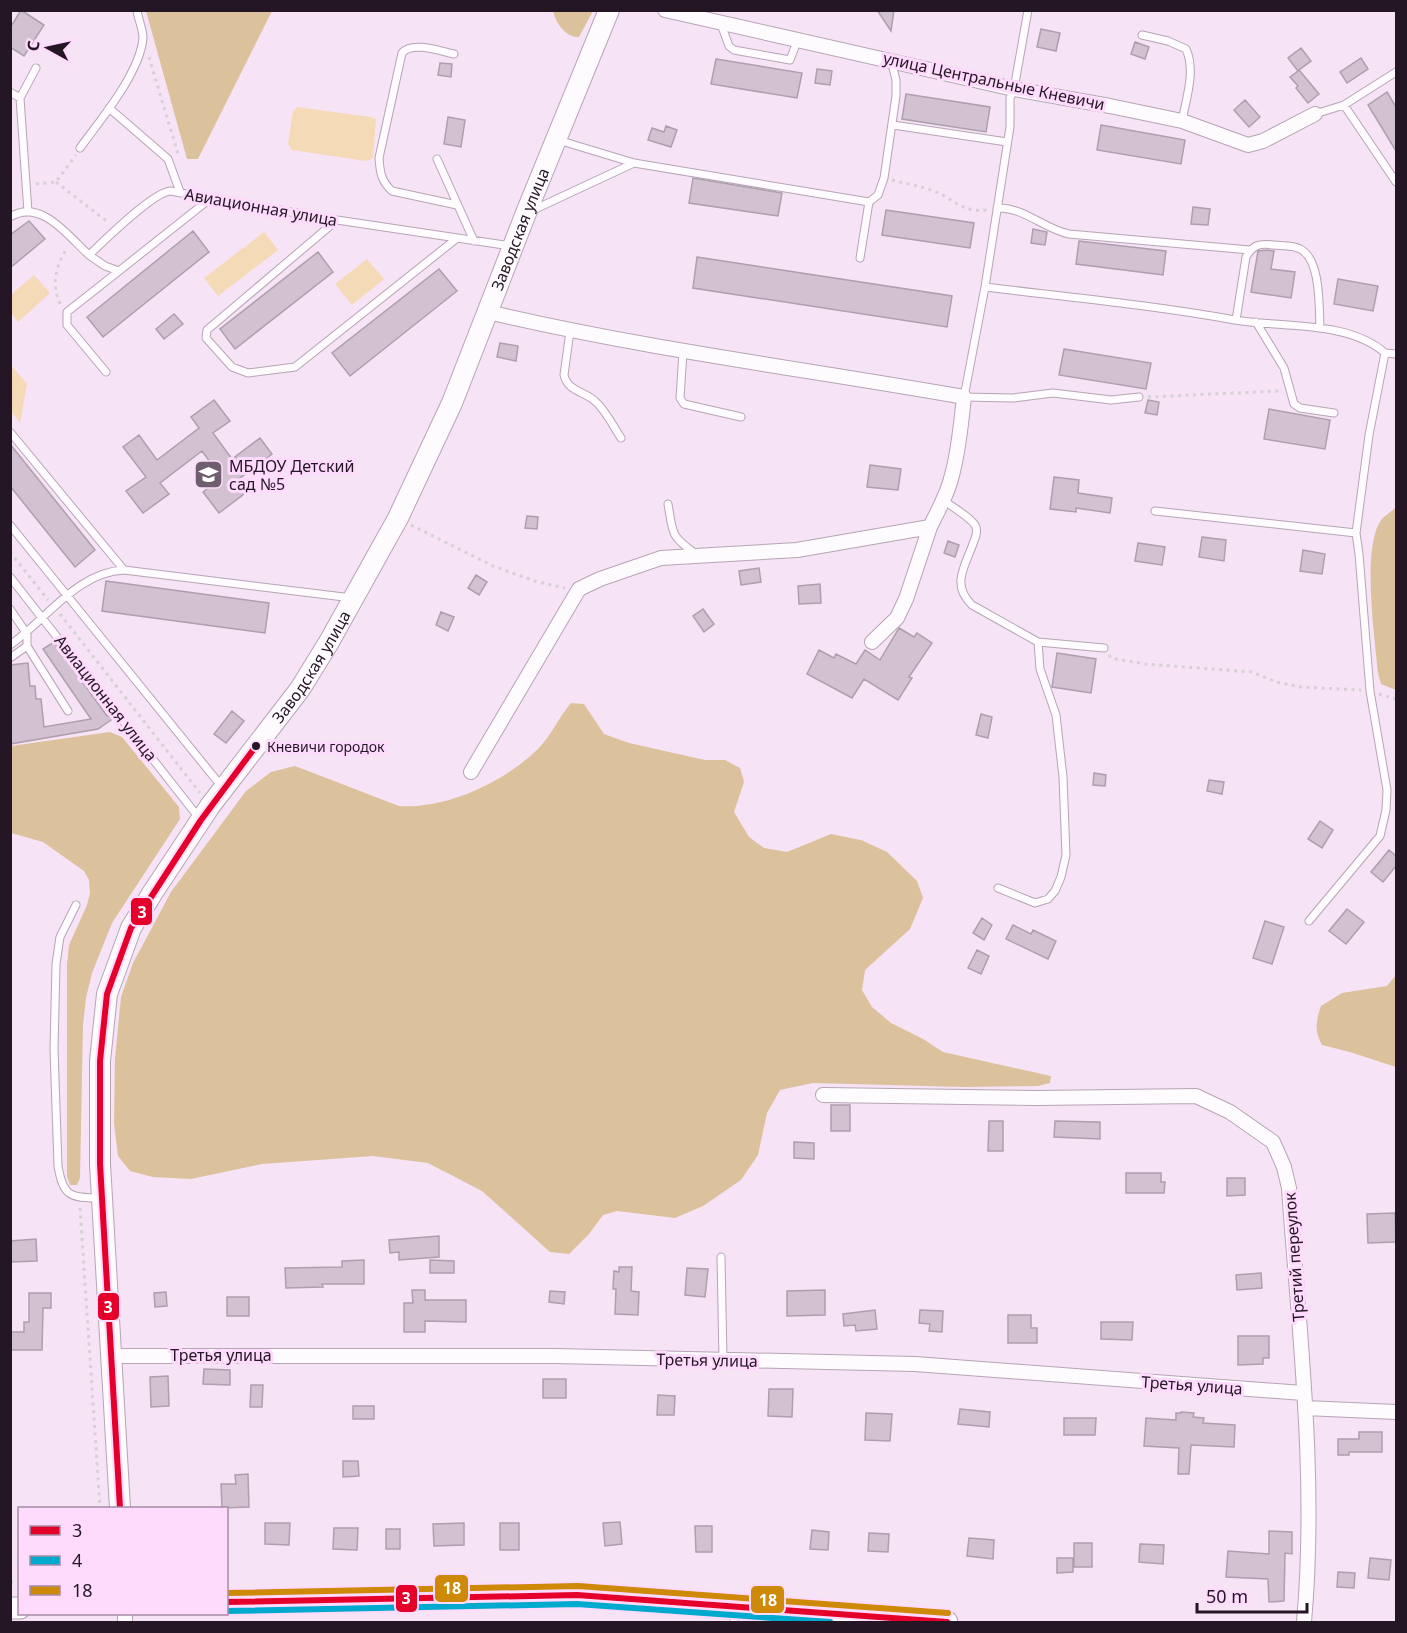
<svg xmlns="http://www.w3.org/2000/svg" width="1407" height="1633" font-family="'Noto Sans',sans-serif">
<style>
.green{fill:#f5dab7}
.forest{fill:#dcc19d}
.building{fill:#d2c1d1;stroke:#ae9fae;stroke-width:1.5}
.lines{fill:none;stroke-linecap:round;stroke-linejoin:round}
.lane-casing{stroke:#b6a5b5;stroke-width:9}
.street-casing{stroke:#b6a5b5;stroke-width:16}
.secondary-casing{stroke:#b6a5b5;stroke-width:22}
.primary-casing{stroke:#b6a5b5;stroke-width:23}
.path{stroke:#d7d0d6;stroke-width:3;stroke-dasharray:3 4.5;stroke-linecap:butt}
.lane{stroke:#fefbfe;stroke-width:7}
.street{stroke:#fefbfe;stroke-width:14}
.secondary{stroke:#fefbfe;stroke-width:20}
.primary{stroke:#fefbfe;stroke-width:21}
.bus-1-casing{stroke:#fedbfd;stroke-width:10}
.bus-2-casing{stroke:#fedbfd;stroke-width:10}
.bus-3-casing{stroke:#fedbfd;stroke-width:10}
.bus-1{stroke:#e4002b;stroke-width:6}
.bus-2{stroke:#00a9ce;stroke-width:6}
.bus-3{stroke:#cd8907;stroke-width:6}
.bus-dot{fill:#251625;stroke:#fedbfd;stroke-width:2}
.labels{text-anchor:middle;stroke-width:6;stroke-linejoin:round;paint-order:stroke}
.bus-label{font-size:14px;fill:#251625;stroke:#fedbfd;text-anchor:start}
.street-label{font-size:16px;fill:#251625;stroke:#fedbfd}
.poi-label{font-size:16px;fill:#251625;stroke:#fedbfd;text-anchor:start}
.line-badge{stroke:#fedbfd;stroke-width:2}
.badge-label{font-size:16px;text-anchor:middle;font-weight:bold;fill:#fff}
</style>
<rect width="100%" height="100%" fill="#f6e3f5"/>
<path class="green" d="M297,107L371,117L376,119L373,157L370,160L366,161L292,150L288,144L293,111Z
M264,232L278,250L218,296L204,278Z
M367,259L384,279L352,305L335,284Z
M34,275L50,293L18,322L11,313V295Z
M11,365L27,384L20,423L11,411Z"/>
<path class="forest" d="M146,11H272L198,159H187Z
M553,11V10L593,11L579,37C565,37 556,23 553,11Z
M1396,507V690L1381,684L1378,673C1375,639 1361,545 1382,519C1386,515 1392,511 1396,507Z
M571,703L584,704L604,734L629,743L705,760H725L740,768L744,782L734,812L749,837L764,848L787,852L831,834L861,840L887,852L917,881L923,898L910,929L865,970L862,990L872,1007L891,1023L923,1039L943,1052L1051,1076L1050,1083L1038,1086L963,1087L813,1083L780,1090L767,1113L758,1155L741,1180L703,1206L675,1218L617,1211L603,1215L589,1234L569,1254L550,1252L482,1191L428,1163L373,1156L262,1164L191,1179L153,1177L130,1171L118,1156L114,1123L115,1059L121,997L133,963L171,892L246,791L271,772L295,766L399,806C447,809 504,782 538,749C551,736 559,717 571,703Z
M110,732L122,737L179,807L180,819L112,923L92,973L86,998L83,1025L80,1178L77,1185H70L67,1176V964L69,945L87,905L90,893L89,880L84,871L43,842L11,833V746Z
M1396,975V1067L1350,1052L1322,1045C1314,1031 1316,1021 1321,1006L1342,993L1387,986Z"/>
<path class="building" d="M21,10L44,25L24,56L10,47V28Z
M877,10H894L891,31Z
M1041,29L1060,33L1056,51L1037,47Z
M1135,42L1149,47L1145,59L1131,54Z
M1301,48L1311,61L1299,70L1319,94L1308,103L1296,88L1298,86L1290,77L1298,71L1288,58Z
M1361,58L1368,69L1347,83L1340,72Z
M716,59L802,73L797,98L711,84Z
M440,63L452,64L451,77L438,75Z
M817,69L832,71L830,85L815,83Z
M1387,92L1396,107V151L1368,105Z
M906,94L990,107L986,132L902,119Z
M1245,100L1260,117L1249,127L1234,110Z
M448,117L465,120L461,147L444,144Z
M1101,125L1185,140L1181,164L1097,150Z
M666,126L677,130L671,147L648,140L652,128L664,132Z
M693,178L782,193L778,216L689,203Z
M1193,207L1210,209L1208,225L1191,224Z
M886,210L974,223L970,248L882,235Z
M29,221L45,239L10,268V235Z
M1033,229L1047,232L1045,245L1031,243Z
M193,231L209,252L103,337L87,317Z
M1079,241L1166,251L1163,275L1076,264Z
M1267,250L1274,251L1271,269L1295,272L1291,298L1251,292L1258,251Z
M318,252L333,272L235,349L220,329Z
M697,257L952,296L947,327L693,288Z
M439,269L457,291L350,376L332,353Z
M1338,279L1378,286L1373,311L1334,304Z
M174,314L183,324L164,339L156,329Z
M500,343L518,346L516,361L497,357Z
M1064,349L1151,363L1146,389L1059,375Z
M214,400L230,421L213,433L232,459L260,438L272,454L235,482L244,494L219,513L203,492L221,477L202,451L160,483L169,494L143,513L126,491L146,477L123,447L139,435L157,460L199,428L191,417Z
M1148,400L1159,402L1157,415L1145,413Z
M1269,409L1330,420L1325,449L1264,439Z
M10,444L95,550L75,567L10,486Z
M870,465L901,469L898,490L867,487Z
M1054,477L1079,480L1078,493L1112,498L1110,513L1076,508V512L1050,509Z
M527,516L538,517L537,529L525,528Z
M1202,537L1226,540L1224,561L1199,557Z
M948,541L959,545L955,557L944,553Z
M1138,543L1165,547L1162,565L1135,561Z
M1303,550L1325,554L1322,574L1300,571Z
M759,568L761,582L741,585L739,571Z
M476,575L487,582L479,595L468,588Z
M106,581L269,603L265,633L102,611Z
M820,584L821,603L799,604L798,586Z
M703,609L714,624L704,632L693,616Z
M441,612L454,617L448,631L436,625Z
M899,628L914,637L917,633L932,643L909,677L912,678L898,700L864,679L852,698L807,674L819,650L834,658L836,654L856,664L865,650L880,660Z
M54,642L107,716H112L114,718L98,729L10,744V665L28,663L30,686H35L36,699H41L44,727L91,719L43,649Z
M1057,653L1096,659L1091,693L1052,687Z
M232,711L244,721L226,743L214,734Z
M981,714L992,717L988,738L976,735Z
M1094,773L1106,775L1105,786L1093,785Z
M1209,780L1224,782L1222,794L1207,791Z
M1320,821L1333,830L1322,848L1308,839Z
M1389,850L1396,856V866L1383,882L1371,872Z
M1347,909L1364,922L1346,944L1329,931Z
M982,918L992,925L984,940L973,933Z
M1265,921L1284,927L1272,964L1253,958Z
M1013,925L1031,934L1033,930L1056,941L1048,959L1006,939Z
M977,950L989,956L981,974L968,968Z
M831,1105H850V1131H831Z
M989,1121H1003V1151H988Z
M1055,1121L1100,1122V1139L1054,1137Z
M794,1142L814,1143V1159L794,1158Z
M1126,1173H1161V1182H1165L1164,1193H1126Z
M1227,1178H1245V1195L1227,1196Z
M1395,1213L1396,1242L1368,1243L1367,1214Z
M439,1236V1257L399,1260V1252L390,1253L389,1240Z
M36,1239L37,1261L10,1262V1241Z
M364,1260V1284H322L323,1287L286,1288L285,1268L342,1267V1261Z
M430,1260L454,1261V1273H430Z
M619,1267H632L631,1291L639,1292L638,1315L615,1314L616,1289H613L614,1271L619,1272Z
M687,1268L708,1269L705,1297L685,1295Z
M1261,1273L1262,1288L1237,1290L1236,1275Z
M412,1290H425V1300H466V1322L425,1321V1332H404V1303H413Z
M825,1290V1315L787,1316V1291Z
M550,1291L565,1292L564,1304L549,1302Z
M166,1292L167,1306L155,1307L154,1293Z
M29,1293H51V1308H43L42,1350H10L11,1332H24V1322H29Z
M227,1297H249V1316H227Z
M875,1310L877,1329L856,1331L855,1325L844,1326L843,1314Z
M920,1310L943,1311L942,1332L929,1331L930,1324L919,1323Z
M1008,1315H1031V1328H1037V1343H1008Z
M1101,1322H1133L1132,1340L1101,1339Z
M1238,1336H1269V1358H1263V1364L1238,1365Z
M204,1369L230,1370V1385L203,1384Z
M168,1376L169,1406L151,1407L150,1377Z
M543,1379H566V1398H543Z
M251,1385H263L262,1407H250Z
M769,1389H793L792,1417L768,1416Z
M658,1395L675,1396L674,1415H657Z
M353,1406H374V1419H353Z
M960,1409L990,1412L989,1427L958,1424Z
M1181,1412L1194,1413L1193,1417L1204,1418L1203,1423L1235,1425L1234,1447L1191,1445L1189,1474H1178L1179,1448L1144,1446L1146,1418L1176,1420V1413H1181Z
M866,1413L892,1414L890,1441L865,1440Z
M1064,1418H1096L1095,1435H1064Z
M1359,1432H1382V1452H1349V1455H1338V1439H1359Z
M343,1461H358L359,1476L343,1477Z
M248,1474L249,1507L222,1508L221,1484H236L235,1475Z
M620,1522L622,1544L605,1546L603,1523Z
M265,1523H290L289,1545L265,1544Z
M464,1523V1545L434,1546L433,1524Z
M500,1523H519V1550H500Z
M695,1526H712V1552H696Z
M334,1528H358L357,1550L333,1549Z
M386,1529H400V1549H386Z
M812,1530L829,1532L828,1550L810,1549Z
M1269,1531L1292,1532V1554L1285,1553L1284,1601L1269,1602L1268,1579L1226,1577L1228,1551L1269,1554Z
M869,1533L889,1534L888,1552L868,1551Z
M969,1538L994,1540L993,1559L967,1556Z
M1074,1543H1092V1567H1074Z
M1140,1544L1164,1545L1163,1564L1139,1562Z
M1057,1558H1073V1572L1057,1573Z
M1370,1558L1391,1560L1389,1580L1368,1578Z
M1338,1572L1355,1573L1354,1588L1337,1587Z"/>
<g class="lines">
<defs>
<path id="lane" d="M721,24L729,46L734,50L790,60L798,39
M1142,35L1168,41L1186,49C1196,71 1186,99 1182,121
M454,54C440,51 412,41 402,53L379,158C380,172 381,181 392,191L457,205
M10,92L20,98
M1344,105L1396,182
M109,108L168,159L180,192
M1315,114L1344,105L1396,72
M893,125L1007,142
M558,140L634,163L869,202L878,195L884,178L896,96V80L891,60
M80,148C101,119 140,73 143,38C143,29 138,19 137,10
M437,159L474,241
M997,208C1024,207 1044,229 1069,234L1250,250
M531,211L634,163
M28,212L20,98L36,68
M10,217C41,198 68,236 89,255C104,241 152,193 170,191L337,220L511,246
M337,220L207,330L206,338L232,367L248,373L295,367L456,239
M89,255L105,266L119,271L211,198
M860,258L869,202
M985,287L1010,127V98L1014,89L1028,10
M1236,320L1246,257C1253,245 1259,243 1273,245C1281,246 1293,245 1300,249C1321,259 1319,307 1320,328
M1256,322L1284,368L1294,404L1300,408L1334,413
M570,331L564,375C568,392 585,391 596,402C606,411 613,426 621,438
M683,352L680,398L684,404L741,417
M106,372L67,325V312L119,271
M1139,397L1111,400L1053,393L1013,398L964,397L985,287C1068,297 1152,305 1235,320C1280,328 1348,320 1385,353
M10,432L124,570
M943,500C951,506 973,519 976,527C977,531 976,537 974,541C966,565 950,584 972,605L1038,642L1040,669L1056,715L1063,777L1066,855L1061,877L1055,891L1048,899L1035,903L998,888
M668,504C673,533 670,536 696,554
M1155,511L1356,533
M10,525L222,787
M10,577L199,818
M10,609L27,634V646L68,711
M1038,642L1104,648
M10,645C46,620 77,572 124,570L352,598
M10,658L27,646
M76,905L60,937L56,964L54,1049L58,1166C63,1196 70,1198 99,1198
M1309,921L1380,836L1386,810L1387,790L1370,691L1359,554L1356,533L1369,435L1385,353L1396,354
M721,1257L723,1360
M733,1608L734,1622"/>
<path id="street" d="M665,10L1014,89L1110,106L1182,121L1248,145L1263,141L1315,114
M872,642L897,618L906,599L930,527
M471,772L579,589L600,579L661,558L797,550L930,527C938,510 948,494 952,475C959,450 961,423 964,397C805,369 645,349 488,312
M823,1095L1037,1098L1196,1096L1230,1112L1273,1142L1284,1167L1289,1188C1299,1332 1317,1478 1304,1622
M110,1356H555L915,1364L1303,1393
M1305,1408L1396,1412
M125,1614V1622"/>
<g id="secondary">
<path id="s1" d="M120,1508L100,1164V1061L107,994L131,928L153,892L210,806L300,689L329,642L398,518L452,403L526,213L609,10"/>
</g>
<path id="primary" d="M226,1602L577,1595L947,1622
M10,1608H20"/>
</defs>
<use href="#lane" class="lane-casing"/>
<use href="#street" class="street-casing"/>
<use href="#secondary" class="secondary-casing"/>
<use href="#primary" class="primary-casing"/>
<path class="path" d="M149,57L178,154
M892,180C906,184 921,186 934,191C954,199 962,213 987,210
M56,182L109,223
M36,184L56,182L76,155
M60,304C51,283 56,267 67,248
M1148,397L1279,391
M411,525L493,566L538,582L565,588
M10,552L48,600
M60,614L200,793
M1109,655L1111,658L1145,664L1252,672L1276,682L1301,687L1361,690
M1379,694L1396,699
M80,1208L100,1508
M10,1582H20"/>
<use href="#lane" class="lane"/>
<use href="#street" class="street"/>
<use href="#secondary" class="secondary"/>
<use href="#primary" class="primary"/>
<defs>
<path id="bus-1" d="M120,1508L100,1164V1061L107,994L131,928L201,820L256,746
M226,1602L577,1595L947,1622"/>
<path id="bus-2" d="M226,1611L577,1604L830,1622"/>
<path id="bus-3" d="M226,1593L578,1586L948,1613"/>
</defs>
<use href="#bus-1" class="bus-1-casing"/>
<use href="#bus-2" class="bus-2-casing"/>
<use href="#bus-3" class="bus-3-casing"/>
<use href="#bus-1" class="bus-1"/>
<use href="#bus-2" class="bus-2"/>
<use href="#bus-3" class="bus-3"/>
</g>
<defs>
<symbol id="school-square" viewBox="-11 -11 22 22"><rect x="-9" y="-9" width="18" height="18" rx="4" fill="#6e5e6e" stroke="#fedbfd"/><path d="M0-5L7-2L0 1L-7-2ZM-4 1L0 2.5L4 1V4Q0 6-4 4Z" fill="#fff"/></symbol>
</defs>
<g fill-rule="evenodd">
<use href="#school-square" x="192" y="458" width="33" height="33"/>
</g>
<circle class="bus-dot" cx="256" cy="746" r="5"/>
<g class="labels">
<g class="bus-label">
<text x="267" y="752">Кневичи городок</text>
</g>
<g class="street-label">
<text transform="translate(994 81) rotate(12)" y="6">улица Центральные Кневичи</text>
<text transform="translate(261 207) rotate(10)" y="6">Авиационная улица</text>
<text dy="6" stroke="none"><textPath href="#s1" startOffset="1389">Заводская улица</textPath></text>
<text dy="6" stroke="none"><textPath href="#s1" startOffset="903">Заводская улица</textPath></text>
<text transform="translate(106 698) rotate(52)" y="6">Авиационная улица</text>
<text transform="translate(1294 1257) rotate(-94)" y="6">Третий переулок</text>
<text x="221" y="1361">Третья улица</text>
<text transform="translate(707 1360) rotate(1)" y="6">Третья улица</text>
<text transform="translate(1192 1385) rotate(4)" y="6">Третья улица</text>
</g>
<g class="poi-label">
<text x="229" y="472">МБДОУ Детский<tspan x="229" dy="18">сад №5</tspan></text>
</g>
</g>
<g class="line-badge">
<rect x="130" y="897" width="23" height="29" rx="6" fill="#e4002b"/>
<rect x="97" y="1292" width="23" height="29" rx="6" fill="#e4002b"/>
<rect x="434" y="1574" width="35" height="29" rx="6" fill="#cd8907"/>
<rect x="395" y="1584" width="23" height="29" rx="6" fill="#e4002b"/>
<rect x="750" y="1585" width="35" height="29" rx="6" fill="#cd8907"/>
</g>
<g class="badge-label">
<text x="142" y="918">3</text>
<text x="108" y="1313">3</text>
<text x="452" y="1594">18</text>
<text x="406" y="1604">3</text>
<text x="768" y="1606">18</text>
</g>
<rect width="1407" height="1633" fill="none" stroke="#251625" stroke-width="24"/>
<rect x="18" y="1507" width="210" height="108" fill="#fedbfd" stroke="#a78ca7" stroke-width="1.5"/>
<rect x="30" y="1526" width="30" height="9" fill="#e4002b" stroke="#a78ca7" stroke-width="1.5"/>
<text x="72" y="1537" font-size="18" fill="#251625">3</text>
<rect x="30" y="1556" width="30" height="9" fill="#00a9ce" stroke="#a78ca7" stroke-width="1.5"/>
<text x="72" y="1567" font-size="18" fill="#251625">4</text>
<rect x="30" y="1586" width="30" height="9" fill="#cd8907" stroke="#a78ca7" stroke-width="1.5"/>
<text x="72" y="1597" font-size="18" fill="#251625">18</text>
<g transform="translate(48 48) rotate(278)" stroke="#fedbfd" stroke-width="4.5" paint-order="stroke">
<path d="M0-4.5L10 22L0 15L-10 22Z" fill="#251625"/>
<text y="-9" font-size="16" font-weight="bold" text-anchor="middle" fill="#251625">С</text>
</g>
<path d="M1197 1603v9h110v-9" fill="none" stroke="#251625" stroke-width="3"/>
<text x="1206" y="1603" font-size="18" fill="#251625" stroke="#fedbfd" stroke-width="4.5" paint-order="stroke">50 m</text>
</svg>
